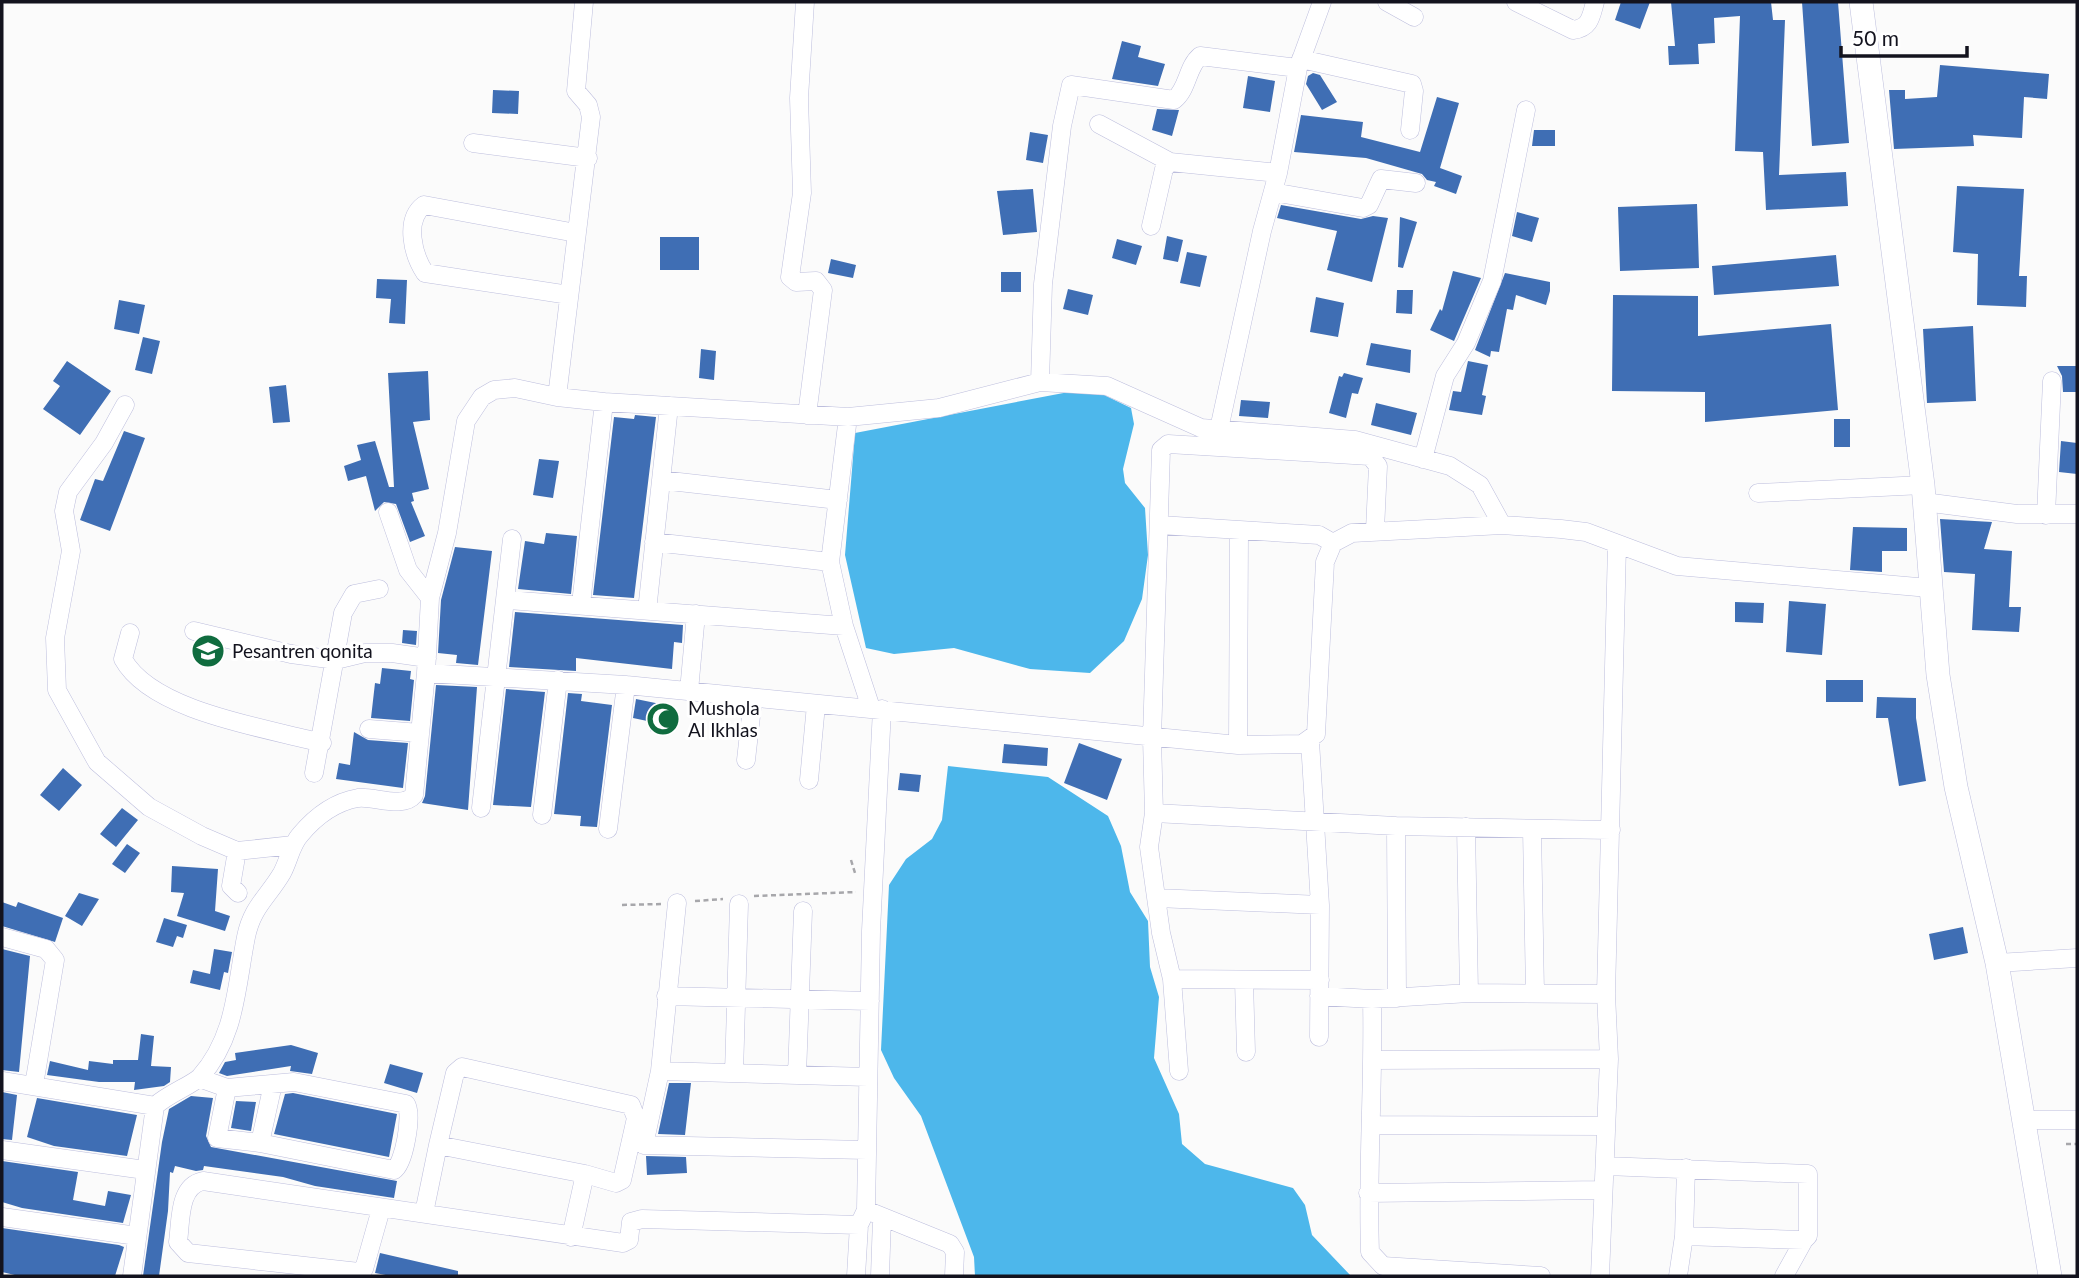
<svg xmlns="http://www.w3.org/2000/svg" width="2079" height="1278" font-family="Lato,sans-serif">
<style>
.water{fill:#4db7eb}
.building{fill:#3f6eb4}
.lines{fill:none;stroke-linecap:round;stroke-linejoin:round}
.minor-casing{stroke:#bdbedd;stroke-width:19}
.major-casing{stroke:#bdbedd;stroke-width:24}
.path{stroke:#a7a7ab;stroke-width:2.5;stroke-dasharray:5 3.5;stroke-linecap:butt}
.minor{stroke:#fff;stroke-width:18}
.major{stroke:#fff;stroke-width:23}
.labels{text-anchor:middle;stroke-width:6;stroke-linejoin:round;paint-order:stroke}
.poi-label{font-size:19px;fill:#13131e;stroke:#fff;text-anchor:start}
</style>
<rect width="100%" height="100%" fill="#fbfbfb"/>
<path class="water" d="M1074,391L1104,395L1131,408L1134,424L1123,469L1125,483L1145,508L1148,555L1142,599L1124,641L1090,673L1030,669L954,648L894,654L866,648L845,555L855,433Z
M948,766L1048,777L1108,816L1121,846L1130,892L1148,921L1150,967L1159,997L1154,1058L1179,1114L1182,1144L1205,1164L1293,1188L1305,1205L1312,1235L1351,1276H975L974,1257L921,1116L894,1078L881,1050L889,885L906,859L932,839L942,820Z"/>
<path class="building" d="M1621,2H1650L1640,29L1615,20Z
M1671,2H1771L1773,20H1785L1779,175L1846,172L1848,206L1766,210L1763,152L1735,151L1740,16L1714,18L1715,43L1698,44L1699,64L1669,65L1668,46H1675Z
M1802,2H1838L1849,143L1812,146Z
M1122,41L1141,46L1138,57L1165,64L1158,86L1112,79Z
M1940,65L2049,74L2047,99L2024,97L2022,138L1973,135L1974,146L1894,149L1889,90H1905V99L1937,97Z
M1313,73L1320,75L1337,102L1322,110L1306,84L1308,76Z
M1248,76L1275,81L1270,112L1243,108Z
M493,90L519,91L518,114L492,113Z
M1437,97L1459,103L1440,168L1462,176L1456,194L1434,186L1436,182L1427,180L1422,174L1366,158L1294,152L1301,115L1363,122L1361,137L1420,152Z
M1157,109L1179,110L1172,136L1152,130Z
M1534,130H1555V146H1532Z
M1030,132L1048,135L1043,163L1026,160Z
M1957,186L2024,189L2019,276H2027L2026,307L1977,305L1978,254L1953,252Z
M1033,189L1037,232L1003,235L997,191Z
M1697,204L1699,268L1620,271L1618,207Z
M1281,205L1361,219L1373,216L1388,218L1372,282L1327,270L1337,231L1277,218Z
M1517,212L1539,218L1532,242L1512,236Z
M1400,217L1417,222L1403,268L1398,267Z
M1167,236L1183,240L1178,262L1163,259Z
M660,237H699V270H660Z
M1117,239L1142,246L1136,265L1112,258Z
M1187,252L1207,256L1200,287L1180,283Z
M1836,255L1839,286L1714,295L1712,266Z
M831,259L856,265L853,278L828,273Z
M1453,271L1481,278L1454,341L1430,330L1440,309L1442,311Z
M1001,272H1021V292H1001Z
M1505,273L1550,282V291L1546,305L1516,295L1513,310L1507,309L1499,352L1491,351L1490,357L1475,350Z
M377,279L407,280L405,324L389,323L391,299L376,298Z
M1068,289L1093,295L1088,315L1063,309Z
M1397,290H1413L1412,314L1396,313Z
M1613,295L1698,296V336L1831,324L1838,410L1705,422V392L1612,391Z
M1316,297L1344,303L1338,337L1310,332Z
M119,300L145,305L139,334L114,329Z
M1973,326L1976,401L1927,403L1923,329Z
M143,337L160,341L152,374L135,370Z
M1371,343L1411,350L1410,373L1366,365Z
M701,349L716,351L714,380L699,378Z
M67,361L111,391L80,435L43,409L60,386L53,381Z
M1468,361L1488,365L1482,395L1486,396L1482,415L1449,410L1453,391L1461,392Z
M2057,366H2077V392H2063L2062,376Z
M428,371L430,420L413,422L429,489L412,493L414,501L411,502L425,536L410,542L396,504L384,502L375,511L366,476L348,481L344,466L361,460L357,445L375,441L389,487H394L388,373Z
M1344,373L1363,378L1358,394L1352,393L1346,418L1329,413L1339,376L1342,377Z
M286,385L290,422L273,423L269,387Z
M1241,400L1270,402L1268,418L1239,416Z
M1376,403L1417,413L1411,435L1371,425Z
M635,415L656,417L634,598L593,595L614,417L634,419Z
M1834,419H1850V447H1834Z
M124,431L145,438L110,531L80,520L95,479L103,481Z
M2061,441L2077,443V474L2059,472Z
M539,459L559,461L553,498L533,495Z
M1940,519L1992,522L1984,549L2012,551L2009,607H2021L2019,632L1972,630L1975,574L1944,572Z
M1853,527L1907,528V551H1882V572L1850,570Z
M546,533L577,536L571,594L518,589L525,541L544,544Z
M455,547L492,551L478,665L456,663L457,655L438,653L441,600Z
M1789,601L1826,604L1822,655L1786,652Z
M1735,602L1764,603L1763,623L1735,622Z
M515,612L683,625L682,643L674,642L672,669L576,658V671L509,667Z
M403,630L417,631L416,645L402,643Z
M382,668L411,671L410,679L414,680L410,721L371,718L375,683L380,684Z
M1826,680H1863V702H1826Z
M436,685L477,687L468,810L422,803L425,796Z
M506,689L545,692L531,807L493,805Z
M568,693L582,694L581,701L612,705L597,827L580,826L581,816L554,814Z
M1877,697L1916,698V718L1926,781L1899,786L1888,718H1876Z
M636,699L675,707L669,734L650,731L652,722L633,718Z
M354,732L368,740L408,743L403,788L336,779L339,763L350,765Z
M1079,743L1122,759L1107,800L1064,783Z
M1004,744L1048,748L1047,766L1002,763Z
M63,768L82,785L59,811L40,795Z
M900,773L921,775L919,792L898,790Z
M122,808L138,820L116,847L100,834Z
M127,844L140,853L125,873L112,864Z
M172,866L218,869L215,911L230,916L225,931L177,916L184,893L171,892Z
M79,893L99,899L82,926L65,916Z
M2,902L16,907L18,902L63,918L55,942L2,926Z
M164,918L187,925L183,938L177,936L173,947L156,942Z
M1963,927L1968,953L1934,960L1929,934Z
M2,949L30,956L19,1072L2,1070Z
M214,949L232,952L228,973L224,972L220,990L190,983L193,970L210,974Z
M141,1034L154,1036L151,1066L171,1067L170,1082L164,1086L134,1090L135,1082H99L47,1075L50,1061L88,1070L89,1061L113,1064V1060H138Z
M291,1045L318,1053L312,1074L290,1071L291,1066L227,1076L219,1073L225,1062L236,1060L235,1053Z
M390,1064L423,1073L417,1093L384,1083Z
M669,1083H691L685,1135L658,1134Z
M2,1092L17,1095L12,1140L2,1139Z
M293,1093L397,1114L389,1157L274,1134L285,1094Z
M191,1096L213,1098L206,1136L211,1147L397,1181L394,1198L315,1186L283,1177L204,1166L203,1170L196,1171L175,1166L173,1173L170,1172L168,1211L159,1276H143L162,1142L169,1109Z
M37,1098L137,1115L127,1156L54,1146L27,1137Z
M236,1101L256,1102L251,1131L231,1128Z
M646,1156L686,1157L687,1173L647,1175Z
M2,1161L78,1172L73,1200L105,1206L108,1191L131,1195L123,1223L22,1208L2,1202Z
M2,1228L119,1245L124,1247L115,1276H19L2,1272Z
M380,1253L458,1271V1276H391L375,1273Z"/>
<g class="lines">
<defs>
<path id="minor" d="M805,2L799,98L802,193L790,277L796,282L816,281L823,290L807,415
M1387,2L1414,17
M1516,2L1573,30C1590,28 1591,17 1595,2
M1301,59L1412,84L1414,91L1410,130
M1099,124L1170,162L1278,173
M473,143L588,158
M1273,192L1363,208L1369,205L1381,179L1416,183
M1151,226L1164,169L1170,162
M569,295L425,273C413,255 404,220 424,205L576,233
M1040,382L1043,284L1062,126L1071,85L1174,100C1188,89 1187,67 1200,56L1298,68
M557,397L591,117L588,105L576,91L584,2
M125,405L104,443L68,492L64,511L71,551L55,638L57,690L97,762L149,807L202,836L237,851L293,845
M848,417L830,562L844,626L871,708
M1219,429L1262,231L1278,173L1298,68L1322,2
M1423,459L1445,376L1466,343L1492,281L1526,110
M661,480L838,500
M1758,493L1923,485
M1924,502L2017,514H2077
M388,512L408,570L430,598
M2046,515L2052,381
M1160,525L1319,535L1333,543
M654,542L830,562
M507,600L844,626
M581,604L604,402
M647,611L669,406
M194,631L291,654L336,660L365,653H392L427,658
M130,633L123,659C152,712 267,728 322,743
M426,673L626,685L1238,745L1302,744L1316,734L1325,562L1333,543L1352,533L1502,525L1561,529L1586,532L1677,566L1929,588
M689,691L696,614
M369,729L420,733
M1310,741L1320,905L1319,1037
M1238,745L1239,531
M746,760L753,698
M314,773L343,613L354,594L379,589
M809,780L816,705
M481,808L512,539
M1154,813L1396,826L1611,830
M542,815L558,680
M1396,826L1397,998
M1466,827L1469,993
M608,829L626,685
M1532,829L1535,993
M237,851L231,886L238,893
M1157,898L1320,905
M677,903L660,1071L644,1145L867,1150
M2,937L46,949L55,960L34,1085
M1997,963L2077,958
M1172,979L1320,980
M1244,981L1246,1052
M666,996L870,1001
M1319,996L1372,999L1469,993L1606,994
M1372,999C1374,1083 1367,1168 1370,1252L1383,1266L1541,1276
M1373,1060L1609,1059
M660,1071L868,1077
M1179,1071L1172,979L1161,933L1149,847L1154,813L1152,738L1161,450L1168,444L1370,456L1378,466L1375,530
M734,1073L739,904
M797,1075L803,911
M199,1078L227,1088L294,1082L406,1104C413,1114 404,1164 394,1170L260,1143L217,1138L227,1088
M2,1081L155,1106C168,1094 192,1085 200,1077C236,1037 236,987 246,937C252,907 268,897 282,873C289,860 291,845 300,835C315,817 335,802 358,798C374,796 403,809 414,795L426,673L430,598L447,533L466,421L482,397L494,390L515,388L557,397L604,402L848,417L939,408L1040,382L1107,386L1201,428L1355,440L1450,466L1480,485L1502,525
M2024,1120H2077
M1371,1125L1606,1126
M260,1143L273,1084
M438,1145L455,1073L462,1067L631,1105L636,1118L622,1180L616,1183L585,1174
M2,1150L145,1170
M1606,1166L1808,1174V1236L1804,1240L1684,1236
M1368,1193L1602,1190
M381,1209L364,1269L359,1272L188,1253L178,1242C181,1222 178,1186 203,1181L623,1243L629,1240L631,1222L642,1219L859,1225
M866,1210L950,1244L955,1252L954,1276
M424,1213L438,1145L453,1148L585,1174L571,1237
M2,1217L137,1236
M132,1276L155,1106
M856,1276L859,1225L866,1210L871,931L882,709
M880,1276L882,1218
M1600,1276L1609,1059L1606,994L1617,545
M1678,1276L1684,1236L1686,1168
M1784,1276L1804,1240"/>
<path id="major" d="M1861,2L1923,485L1938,675L1956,787L1997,963L2050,1276"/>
</defs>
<use href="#minor" class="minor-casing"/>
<use href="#major" class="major-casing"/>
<path class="path" d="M851,860L855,873
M754,896L856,892
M695,901L723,899
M622,905L661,904
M2066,1144H2077"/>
<use href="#minor" class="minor"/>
<use href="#major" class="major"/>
</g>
<defs>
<symbol id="school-disc" viewBox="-11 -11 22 22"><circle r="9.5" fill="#106c3f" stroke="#fff"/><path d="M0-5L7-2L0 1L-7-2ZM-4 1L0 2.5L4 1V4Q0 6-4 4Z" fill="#fff"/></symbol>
<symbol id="mosque-disc" viewBox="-11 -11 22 22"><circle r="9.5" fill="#106c3f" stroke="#fff"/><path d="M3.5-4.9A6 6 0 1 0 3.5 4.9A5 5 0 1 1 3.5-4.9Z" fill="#fff"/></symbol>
</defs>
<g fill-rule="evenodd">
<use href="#school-disc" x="189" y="632" width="38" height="38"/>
<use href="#mosque-disc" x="644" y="700" width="38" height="38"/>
</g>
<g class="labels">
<g class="poi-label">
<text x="232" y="658">Pesantren qonita</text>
<text x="688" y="715">Mushola<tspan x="688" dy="22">Al Ikhlas</tspan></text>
</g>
</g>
<rect width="2079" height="1278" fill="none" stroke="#13131e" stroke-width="7"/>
<path d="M1841 46v10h126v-10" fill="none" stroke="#13131e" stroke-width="3.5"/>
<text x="1852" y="46" font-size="21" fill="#13131e" stroke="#ffffff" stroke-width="5" paint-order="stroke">50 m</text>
</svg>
